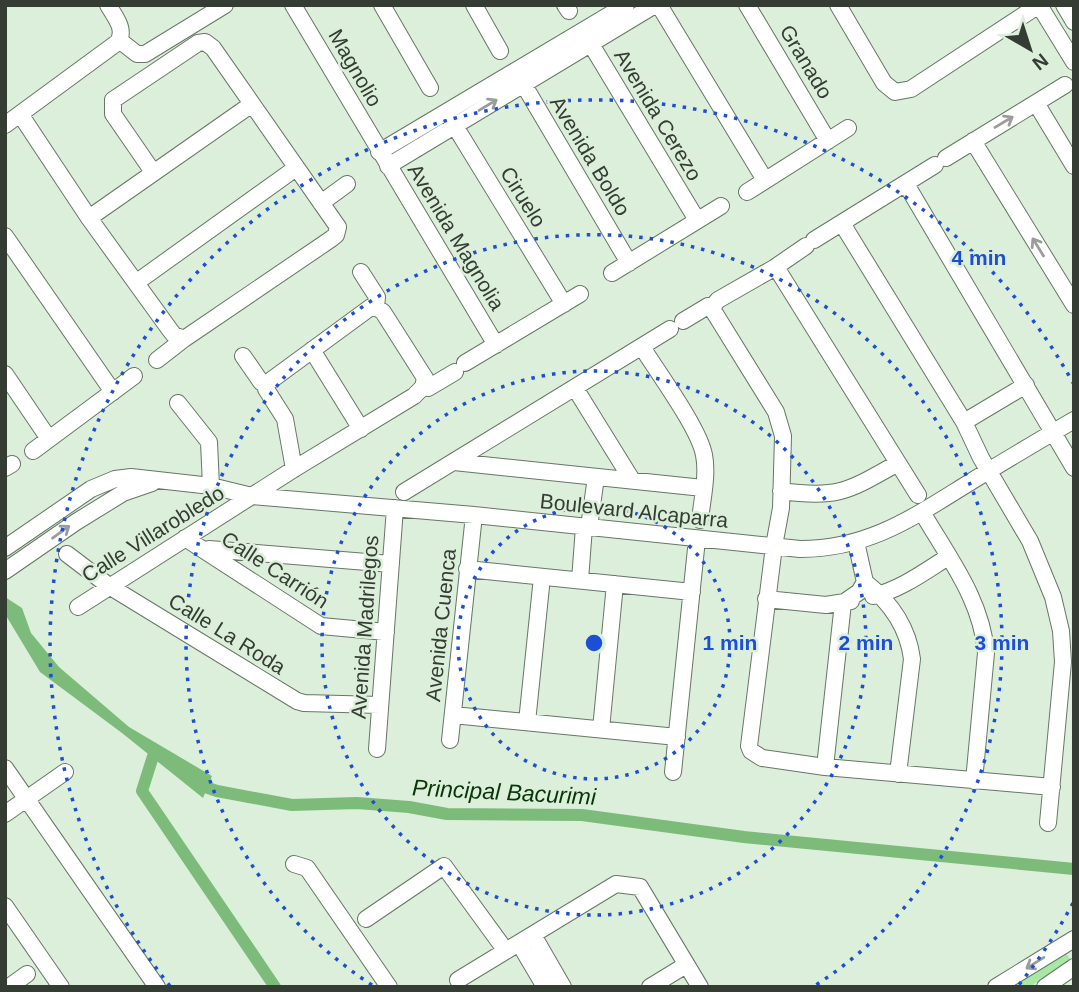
<svg xmlns="http://www.w3.org/2000/svg" width="1079" height="992" font-family="Arial,sans-serif">
<style>
.green{fill:#a9e7a5}
.water{fill:#7dbb7a}
.lines{fill:none;stroke-linecap:round;stroke-linejoin:round}
.canal{stroke:#7dbb7a;stroke-width:12}
.minor-casing{stroke:#667765;stroke-width:18}
.minor{stroke:#fff;stroke-width:16}
.oneway{stroke:#9a9e9a}
.ring{fill:none;stroke:#1d4ed8;stroke-width:3.5;stroke-dasharray:3.5 7}
.labels{text-anchor:middle;stroke-width:5;stroke-linejoin:round;paint-order:stroke}
.street-label{font-size:21px;fill:#343c34;stroke:#dcefda}
.water-label{font-size:23px;font-style:italic;fill:#083509;stroke:#dcefda}
.centre{fill:#1d4ed8;stroke:#dcefda;stroke-width:3.5}
.ring-label{font-size:21px;text-anchor:middle;font-weight:bold;fill:#1d4ed8;stroke:#dcefda;stroke-width:5;stroke-linejoin:round;paint-order:stroke}
</style>
<rect width="100%" height="100%" fill="#dcefda"/>
<path class="green" d="M1066,953L1070,959L1030,987H1012Z"/>
<path class="water" d="M5,597L22,608L31,633L59,667L129,727L212,776L203,798L122,733L40,672L5,614Z"/>
<g class="lines">
<path class="canal" d="M155,750L142,791L275,987
M195,776L208,788L217,791L292,805L357,803L409,807L447,814L582,815L744,837L1074,869"/>
<defs>
<path id="minor" d="M293,5L496,345
M382,5L430,88
M474,5L500,51
M565,5L569,11
M659,5L765,180
M747,5L828,141
M838,5L884,83L895,92L911,89L1039,5L1074,62
M1064,5L1074,22
M586,36L697,220
M119,40L137,54H145L225,5
M518,75L629,263
M1036,103L1074,166
M20,114L89,218L170,330L174,335L184,339
M450,118L564,304
M5,125L118,42C126,29 115,17 108,5
M973,141L1074,305
M379,152L626,5
M946,158L1065,85
M388,166L655,5
M153,172L113,114V100L198,43L205,42L213,48L338,227L336,235L331,239L184,339L157,360
M903,187L909,189L1074,468
M747,192L848,128
M321,203L347,184
M89,218L252,104
M844,222L846,230L964,422L981,458L1030,541L1053,597L1061,631L1063,662L1048,823
M5,236L113,392
M814,240L935,165
M774,268L779,272L918,495
M612,273L721,206
M137,282L296,168
M713,306L714,312L776,412L783,436L781,508L774,546L749,746L751,751L762,758L825,767L1052,787
M683,321L708,306H713L718,300L774,268L806,246
M642,347C658,373 699,428 704,455C708,475 702,500 700,520
M312,350L361,429
M243,356L261,382L266,384V389L285,419L294,469
M465,363L580,294
M5,374L49,439
M266,384L371,307H376
M423,387L428,388L455,372
M575,388L632,480
M178,403L209,442L211,486
M964,422L1026,385
M33,451L134,376
M454,462L703,488
M5,468L12,464
M781,491C839,499 848,491 898,463
M404,492L670,329
M922,512C948,557 982,600 986,653L974,781
M589,527L596,477
M185,538L321,626L386,632
M856,542L865,582C889,601 908,627 912,659L898,774
M5,548L91,489L115,479L131,477L211,486L252,496L474,515L800,549C870,549 915,516 972,481C1006,460 1040,440 1074,420
M209,549L391,564
M67,554L109,586L297,701L304,703L380,705
M467,569L692,592
M5,571L76,522L123,493L152,483
M580,580L584,527
M873,596C900,590 924,572 948,557
M766,599L826,605L851,601
M78,607L294,469L414,396L423,387L425,378L383,312L376,307L377,297L361,272
M453,715L677,737
M527,722L542,577
M601,729L615,584
M450,740L474,515
M377,749L395,508
M825,767L843,603L859,592L865,582
M5,768L157,987
M673,772L697,539
M5,814L65,772
M294,864L307,868L389,987
M5,906L61,987
M366,919L444,866L506,951
M533,935L563,987
M519,943L545,987
M458,980L616,884L640,887L700,987
M9,987L27,974
M650,987L686,965
M996,987L1074,939
M1045,987L1074,967"/>
</defs>
<use href="#minor" class="minor-casing"/>
<use href="#minor" class="minor"/>
</g>
<defs><path id="oneway-shaft" d="M-6 0H5M1.5-3L5.5 0L1.5 3" fill="none" stroke-width="1.6" stroke-linecap="round" stroke-linejoin="round" transform="scale(1.75)"/></defs>
<g class="oneway">
<use href="#oneway-shaft" transform="translate(488 105) rotate(-31)"/>
<use href="#oneway-shaft" transform="translate(1004 122) rotate(-31)"/>
<use href="#oneway-shaft" transform="translate(1038 247) rotate(-122)"/>
<use href="#oneway-shaft" transform="translate(61 532) rotate(-36)"/>
<use href="#oneway-shaft" transform="translate(1035 963) rotate(148)"/>
</g>
<g class="ring">
<circle cx="594" cy="643" r="136"/>
<circle cx="594" cy="643" r="272"/>
<path d="M372 985A408 408 0 1 1 816 985"/>
<path d="M1073 903A545 545 0 0 1 1018 986M170 986A545 545 0 1 1 1073 383"/>
</g>
<g class="labels">
<g class="street-label">
<text transform="translate(806 62) rotate(59)" y="7">Granado</text>
<text transform="translate(355 68) rotate(60)" y="7">Magnolio</text>
<text transform="translate(658 115) rotate(59)" y="7">Avenida Cerezo</text>
<text transform="translate(590 156) rotate(59)" y="7">Avenida Boldo</text>
<text transform="translate(523 197) rotate(58)" y="7">Ciruelo</text>
<text transform="translate(456 237) rotate(59)" y="7">Avenida Magnolia</text>
<text transform="translate(634 511) rotate(6)" y="7">Boulevard Alcaparra</text>
<text transform="translate(153 534) rotate(-32)" y="7">Calle Villarobledo</text>
<text transform="translate(275 570) rotate(33)" y="7">Calle Carrión</text>
<text transform="translate(441 625) rotate(-84)" y="7">Avenida Cuenca</text>
<text transform="translate(365 627) rotate(-86)" y="7">Avenida Madrilegos</text>
<text transform="translate(227 634) rotate(32)" y="7">Calle La Roda</text>
</g>
<g class="water-label">
<text transform="translate(504 792) rotate(3)" y="8">Principal Bacurimi</text>
</g>
</g>
<circle cx="594" cy="643" r="10" class="centre"/>
<g class="ring-label">
<text x="979" y="265">4 min</text>
<text x="730" y="650">1 min</text>
<text x="866" y="650">2 min</text>
<text x="1002" y="650">3 min</text>
</g>
<rect width="1079" height="992" fill="none" stroke="#343c34" stroke-width="14"/>
<g transform="translate(1030 49) rotate(141)" stroke="#dcefda" stroke-width="5" paint-order="stroke">
<path d="M0-5L12 26L0 18L-12 26Z" fill="#343c34"/>
<text y="-10" font-size="19" font-weight="bold" text-anchor="middle" fill="#343c34">N</text>
</g>
</svg>
